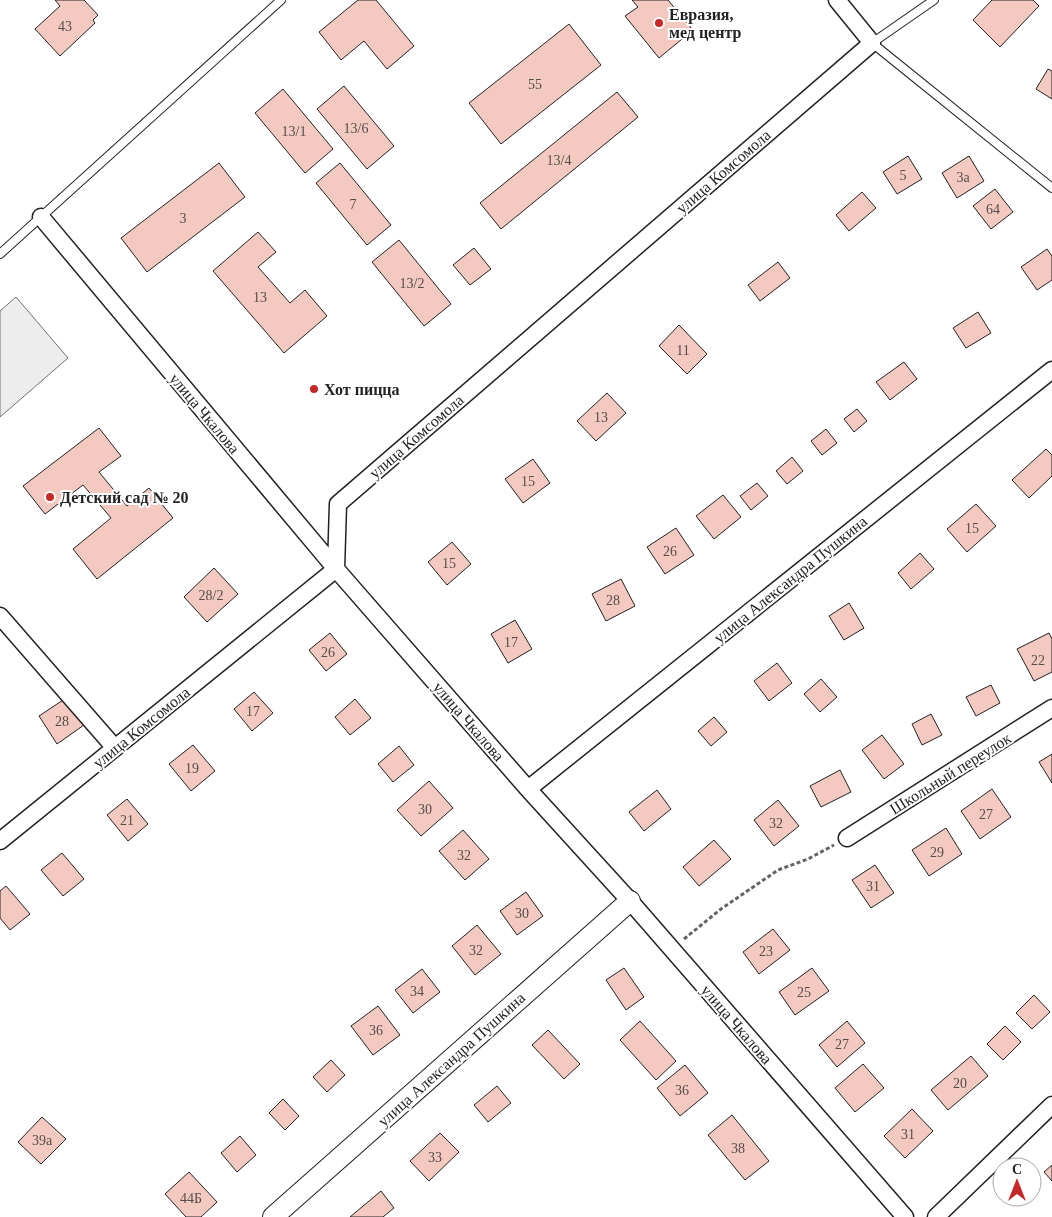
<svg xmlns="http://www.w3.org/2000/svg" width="1052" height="1217" font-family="'Times New Roman',serif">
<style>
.parking{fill:#ededed;stroke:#6f6f6f}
.building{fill:#f3c9c0;stroke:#222}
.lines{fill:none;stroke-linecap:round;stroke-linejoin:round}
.service-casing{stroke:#222;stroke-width:10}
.minor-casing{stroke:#222;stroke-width:19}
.tertiary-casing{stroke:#222;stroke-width:22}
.path{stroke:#646464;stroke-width:3;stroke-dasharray:4 2.5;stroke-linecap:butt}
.service{stroke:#fff;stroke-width:8}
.minor{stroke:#fff;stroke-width:16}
.tertiary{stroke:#fff;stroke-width:20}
.poi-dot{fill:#c62828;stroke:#fff;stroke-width:2}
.labels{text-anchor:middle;stroke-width:4;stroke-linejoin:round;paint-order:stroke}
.number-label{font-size:14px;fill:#564c4a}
.poi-label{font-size:16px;font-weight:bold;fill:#222;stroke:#fff;text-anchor:start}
.street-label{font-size:16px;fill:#222;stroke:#fff}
</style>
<rect width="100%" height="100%" fill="#fff"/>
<path class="parking" d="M16,297L68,358L0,417V311Z"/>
<path class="building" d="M55,0H84L98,15L93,20L95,23L60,56L35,29L60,6Z
M358,0H376L414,46L387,69L364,41L341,60L319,32Z
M632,0H668L693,30L659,58L625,16L638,7Z
M992,0H1033L1039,6L1000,47L973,20Z
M569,24L601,65L501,144L469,103Z
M1048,69L1052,71V99L1036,89Z
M344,86L394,146L367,169L317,109Z
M283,89L333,149L305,173L255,113Z
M617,92L638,117L501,229L480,203Z
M908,156L922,179L897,194L883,172Z
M969,156L984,181L957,198L942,173Z
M219,163L245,197L147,272L121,238Z
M340,163L391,225L367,245L316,183Z
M995,189L1013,212L991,229L973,206Z
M862,192L876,208L849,231L836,215Z
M258,232L276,252L258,267L290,303L305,290L327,316L284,353L213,271Z
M399,240L451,304L424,326L372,262Z
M474,248L491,269L470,285L453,265Z
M1047,249L1052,256V280L1037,290L1021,267Z
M778,262L790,278L760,301L748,285Z
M978,312L991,333L966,348L953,328Z
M679,325L707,354L687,374L659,346Z
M904,362L917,379L890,400L876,382Z
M607,393L626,413L596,441L577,421Z
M857,409L867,421L854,432L844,419Z
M99,428L121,456L99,472L127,506L149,488L173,518L97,579L73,549L111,518L83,485L45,514L23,486Z
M826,429L837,443L822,455L811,441Z
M1046,449L1052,455V476L1029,498L1012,480Z
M792,457L803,471L787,484L776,471Z
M533,459L550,483L523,503L505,479Z
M757,483L768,496L751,510L740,496Z
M723,495L741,517L714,539L696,516Z
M976,504L996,526L967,552L947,529Z
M676,528L694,555L665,574L647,547Z
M452,542L471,564L447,585L428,562Z
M920,553L934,569L911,589L898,573Z
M214,568L238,594L207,622L184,597Z
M621,579L635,606L606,621L592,594Z
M849,603L864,628L844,640L829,616Z
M515,620L532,649L508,663L491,634Z
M330,633L347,654L326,671L309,650Z
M1049,633L1052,639V672L1034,681L1017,649Z
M777,663L792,683L769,701L754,681Z
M821,679L837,697L820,712L804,694Z
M991,685L1000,703L976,716L966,697Z
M254,692L273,713L252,731L234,709Z
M66,698L84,725L57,744L39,716Z
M355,699L371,718L350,735L335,717Z
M931,714L942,735L922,745L912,724Z
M714,717L727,732L711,746L698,731Z
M882,735L904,764L884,779L862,750Z
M193,745L215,771L191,791L169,764Z
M399,746L414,765L393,782L378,764Z
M1052,754V783L1039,762Z
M840,770L851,792L821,807L810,786Z
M429,781L453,808L421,836L397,810Z
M992,789L1011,817L980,839L961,811Z
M657,790L671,809L644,831L629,812Z
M127,799L148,824L128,841L107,815Z
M778,800L799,826L774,846L754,820Z
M946,828L962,854L929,876L912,850Z
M463,830L489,859L465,880L439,851Z
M714,840L731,859L699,886L683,867Z
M62,853L84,879L63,896L41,870Z
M875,865L894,893L871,908L852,880Z
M6,886L30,914L10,930L0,918V891Z
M526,892L543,916L517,935L500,911Z
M477,925L501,954L475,975L452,946Z
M773,929L790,950L759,974L743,952Z
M624,968L644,997L626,1010L606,980Z
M812,968L829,991L795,1015L779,992Z
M422,969L440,992L413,1013L395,990Z
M1034,995L1050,1012L1032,1029L1016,1013Z
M378,1006L400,1035L373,1055L351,1026Z
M640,1021L676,1061L656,1080L620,1040Z
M847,1021L865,1043L837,1067L819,1045Z
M1005,1026L1021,1042L1003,1060L987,1044Z
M548,1030L580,1064L564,1079L532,1045Z
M971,1056L988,1076L948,1110L931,1090Z
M331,1060L345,1075L327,1092L313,1077Z
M863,1064L884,1088L855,1112L835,1088Z
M685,1065L708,1093L680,1116L657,1088Z
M497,1086L511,1103L488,1122L474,1105Z
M283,1099L299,1116L285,1130L269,1113Z
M912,1109L933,1131L905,1158L884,1136Z
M732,1115L769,1161L745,1180L708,1135Z
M42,1117L66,1139L41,1164L18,1142Z
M440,1133L459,1152L429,1181L410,1161Z
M240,1136L256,1155L237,1172L221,1153Z
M1052,1165V1181L1044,1172Z
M189,1172L217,1202L201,1217H186L165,1194Z
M381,1191L394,1208L383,1217H350Z"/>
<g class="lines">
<defs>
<path id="service" d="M934,0L872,43L1052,188
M0,254L281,0"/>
<path id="minor" d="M41,217L336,569L528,789L630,901L905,1217
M0,616L115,748
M528,789L1052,370
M847,838L1052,708
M0,841L336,569L338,504L872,43L837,0
M936,1217L1052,1105"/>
<path id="tertiary" d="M273,1217L630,901"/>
</defs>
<use href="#service" class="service-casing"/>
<use href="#minor" class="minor-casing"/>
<use href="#tertiary" class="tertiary-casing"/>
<path class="path" d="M684,939L721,909L778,870L808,859L834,845"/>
<use href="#service" class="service"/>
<use href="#minor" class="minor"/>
<use href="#tertiary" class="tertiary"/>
</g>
<g class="poi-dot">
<circle cx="659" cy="23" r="5"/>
<circle cx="314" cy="389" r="5"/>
<circle cx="50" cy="497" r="5"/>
</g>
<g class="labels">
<g class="number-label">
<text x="65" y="31">43</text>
<text x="535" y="89">55</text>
<text x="356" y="133">13/6</text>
<text x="294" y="136">13/1</text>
<text x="559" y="165">13/4</text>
<text x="903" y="180">5</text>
<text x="963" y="182">3а</text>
<text x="353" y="209">7</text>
<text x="993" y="214">64</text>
<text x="183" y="223">3</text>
<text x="412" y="288">13/2</text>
<text x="260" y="302">13</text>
<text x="683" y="355">11</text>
<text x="601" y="422">13</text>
<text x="528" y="486">15</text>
<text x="972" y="533">15</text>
<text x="670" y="556">26</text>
<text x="449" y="568">15</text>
<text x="211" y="600">28/2</text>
<text x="613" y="605">28</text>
<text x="511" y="647">17</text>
<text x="328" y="657">26</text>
<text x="1038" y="665">22</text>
<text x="253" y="716">17</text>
<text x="62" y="726">28</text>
<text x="192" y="773">19</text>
<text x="425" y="814">30</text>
<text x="986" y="819">27</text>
<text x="127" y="825">21</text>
<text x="776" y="828">32</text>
<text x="937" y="857">29</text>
<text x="464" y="860">32</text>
<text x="873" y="891">31</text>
<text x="522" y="918">30</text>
<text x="476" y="955">32</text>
<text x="766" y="956">23</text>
<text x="417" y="996">34</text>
<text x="804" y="997">25</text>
<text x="376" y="1035">36</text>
<text x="842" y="1049">27</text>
<text x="960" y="1088">20</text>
<text x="682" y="1095">36</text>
<text x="908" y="1139">31</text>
<text x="42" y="1145">39а</text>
<text x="738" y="1153">38</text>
<text x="435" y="1162">33</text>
<text x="191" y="1203">44Б</text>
</g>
<g class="poi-label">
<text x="669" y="20">Евразия,<tspan x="669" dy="18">мед центр</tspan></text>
<text x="324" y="395">Хот пицца</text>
<text x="60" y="503">Детский сад № 20</text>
</g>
<g class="street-label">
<text transform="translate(723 171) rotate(-41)" y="6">улица Комсомола</text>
<text transform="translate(205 413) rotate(50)" y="6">улица Чкалова</text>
<text transform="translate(416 436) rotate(-41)" y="6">улица Комсомола</text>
<text transform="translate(790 579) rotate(-39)" y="6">улица Александра Пушкина</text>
<text transform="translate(469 721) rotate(49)" y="6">улица Чкалова</text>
<text transform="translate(141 727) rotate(-39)" y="6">улица Комсомола</text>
<text transform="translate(950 773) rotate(-32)" y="6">Школьный переулок</text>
<text transform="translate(737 1024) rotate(49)" y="6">улица Чкалова</text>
<text transform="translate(451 1059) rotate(-42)" y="6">улица Александра Пушкина</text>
</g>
</g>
<g transform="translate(1017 1182)"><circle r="24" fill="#ffffff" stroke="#a7a7a7"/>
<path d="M0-4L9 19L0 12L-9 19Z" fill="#c62828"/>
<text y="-8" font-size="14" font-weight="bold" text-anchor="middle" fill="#222222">С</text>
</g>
</svg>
